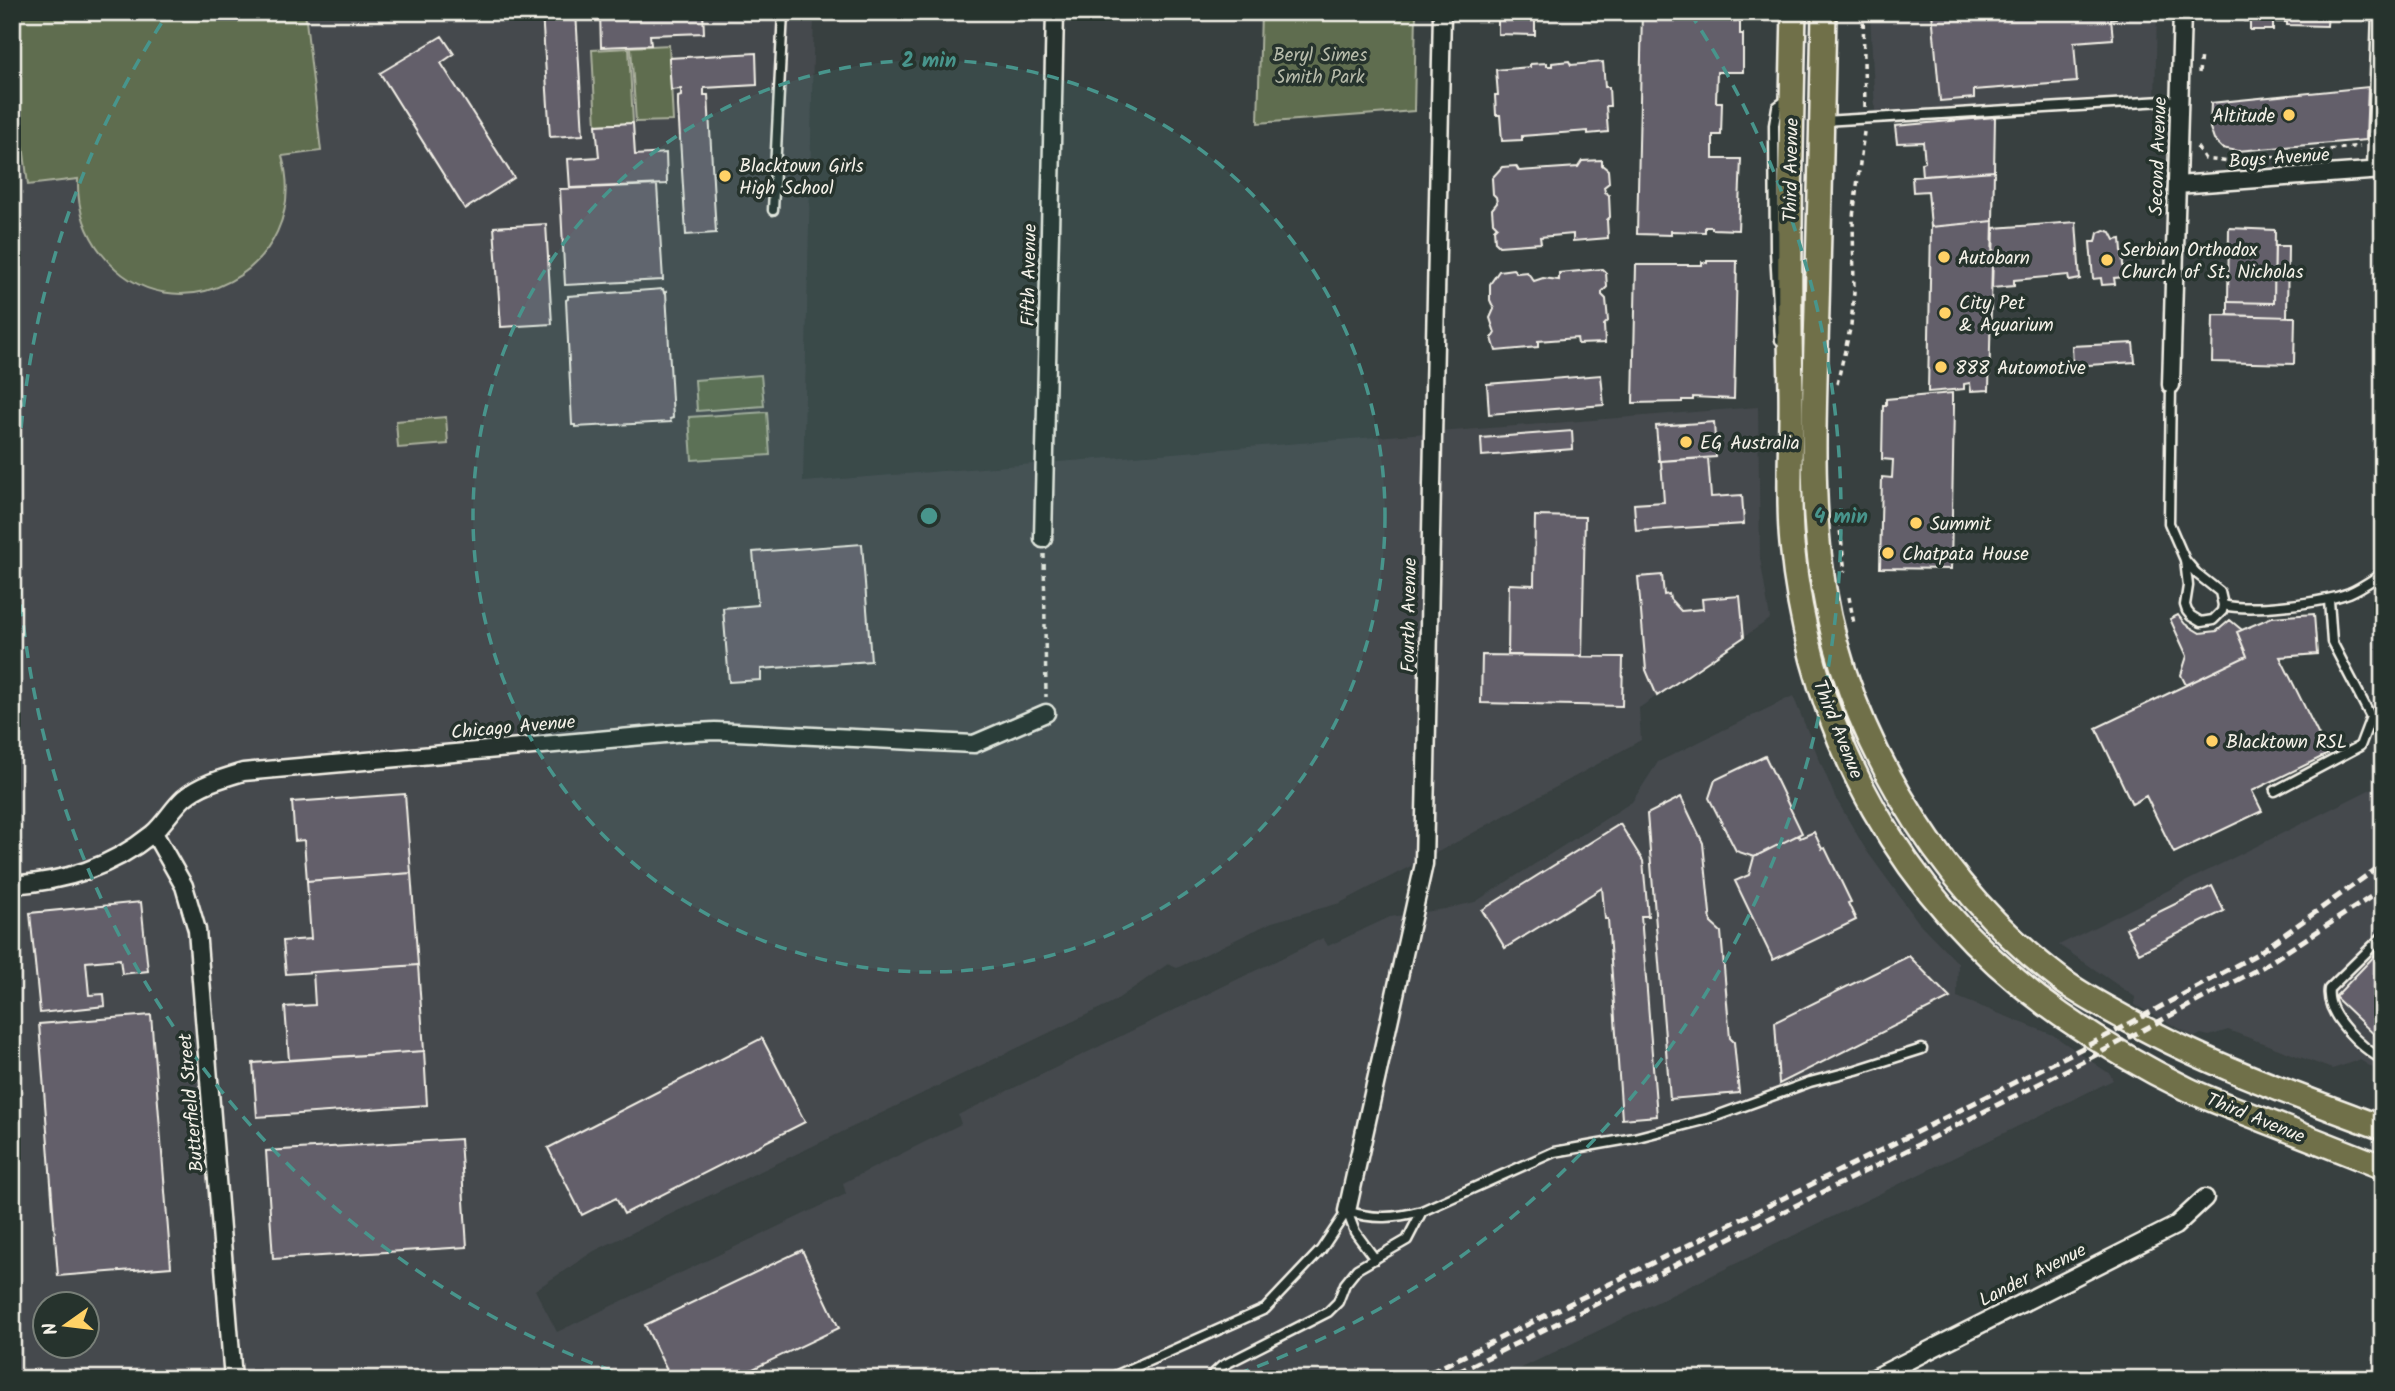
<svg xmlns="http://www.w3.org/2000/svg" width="2395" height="1391" font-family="Kalam,sans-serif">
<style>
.built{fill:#45494d;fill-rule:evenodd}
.green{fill:#5f6d4f;stroke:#aaaf9c;stroke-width:2}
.building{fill:#635f6b;stroke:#f4f1e8;stroke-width:2}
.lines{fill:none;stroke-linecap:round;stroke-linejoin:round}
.service-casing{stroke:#f4f1e8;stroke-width:13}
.minor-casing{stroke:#f4f1e8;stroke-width:21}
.primary-casing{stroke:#f4f1e8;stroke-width:28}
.path{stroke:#f4f1e8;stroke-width:3.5;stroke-dasharray:5 5;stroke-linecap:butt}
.service{stroke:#26332d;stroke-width:8}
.minor{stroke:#26332d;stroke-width:16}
.primary{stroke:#70704a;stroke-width:23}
.rail{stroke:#f4f1e8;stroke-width:5;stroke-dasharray:10 5;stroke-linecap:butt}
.ring{fill:none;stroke:#48958c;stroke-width:3.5;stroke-dasharray:12 9}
.poi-dot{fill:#ffd166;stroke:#26332d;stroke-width:2.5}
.labels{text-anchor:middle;stroke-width:7;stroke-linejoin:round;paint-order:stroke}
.park-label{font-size:19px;fill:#b8bcab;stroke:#26332d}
.poi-label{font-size:19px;fill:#f4f1e8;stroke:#26332d;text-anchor:start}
.street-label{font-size:19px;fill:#f4f1e8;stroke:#26332d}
.centre{fill:#48958c;stroke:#26332d;stroke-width:3.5}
.ring-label{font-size:21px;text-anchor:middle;font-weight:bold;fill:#48958c;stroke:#26332d;stroke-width:7;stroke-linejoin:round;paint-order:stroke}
</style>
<rect width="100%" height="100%" fill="#384040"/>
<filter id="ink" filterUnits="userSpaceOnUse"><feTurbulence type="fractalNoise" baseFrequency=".0143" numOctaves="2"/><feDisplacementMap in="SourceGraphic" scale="14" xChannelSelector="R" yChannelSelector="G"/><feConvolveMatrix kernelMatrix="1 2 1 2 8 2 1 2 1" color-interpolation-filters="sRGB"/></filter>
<g filter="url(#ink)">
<path class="built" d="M12,12H814L803,482L1758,407L1760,558L1770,619L1639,708L1641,740L1453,844L1340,903L1272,922L1177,968L1168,964L1113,1002L594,1251L535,1290L557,1332L846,1194L843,1183L961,1124L958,1115L1323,938L1328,946L1390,917L1445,909L1475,902L1632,802L1658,762L1793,696L1835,797L1866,850L1919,923L1958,963L1957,997L2053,1035L2110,1074L2113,1080L1499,1379H12ZM46,1304H88V1346H46Z
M1870,12H2157L2155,102L1875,111Z
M2383,783V1074L2360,1060L2332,1069L2228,1030L2209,1036L2201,1034L2195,1037L2135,1005V997L2059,945Z"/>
<path class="green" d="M12,12H305L321,151L282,156C314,269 172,344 102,254C85,232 77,207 78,179L28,185L12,55Z
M1261,12H1416L1414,111L1258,123Z
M669,45L673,121L636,122L631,47Z
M629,48L633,123L596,125L592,50Z
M761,375L764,406L697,411L695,380Z
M767,412L770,455L692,460L689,417Z
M446,417L448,444L398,448L396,421Z"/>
<path class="building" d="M542,12H576L583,135L550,137Z
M600,12H703L704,33L650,35L651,45L601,47Z
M1498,12H1535V35L1498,34Z
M1642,12H1740V34H1743V72H1717L1716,102H1722L1721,135H1713V159H1741L1738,230L1712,229V227H1705V232L1671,231V235L1637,234Z
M1932,12H2115L2116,18L2111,19L2113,39L2074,42L2077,82L1974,90V98L1940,101Z
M2244,12H2273V30H2250V21H2244Z
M2277,12H2328L2327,26L2287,25V22H2277Z
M442,36L454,54L441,63L514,178L465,209L380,73Z
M756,53L757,85L704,88V95H708L716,233L686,235L678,106V97L681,96V89L671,90L669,58Z
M1569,61L1571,65L1603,62L1605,87H1609L1610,106H1606L1608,132L1588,134V131L1522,136V140L1502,141L1500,115H1496L1495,95H1498L1496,70L1530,67V64L1547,63V66H1552V63Z
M2368,87L2366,140L2237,151L2222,148L2214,140L2210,128L2211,103Z
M1995,117L1994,171L1922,176L1921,163L1925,162L1923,142L1897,143L1895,126Z
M633,123L635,155L666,153L667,184L570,188L568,159L599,157L596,125Z
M1602,160V165L1608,170L1609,183L1604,187L1605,192L1609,195L1610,217L1607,220L1608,238L1573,241V234L1540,237L1541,243L1499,246L1495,242L1494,229L1497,226L1493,222L1492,209L1497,203L1496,197L1493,194L1492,178L1502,167L1516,166L1519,171L1578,167L1582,161Z
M1994,171L1993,221L1931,227L1928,191L1913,192L1912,177Z
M657,185L663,280L565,285L560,189Z
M1993,221L1989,390L1971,391L1970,383L1964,384V389L1928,392L1931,227Z
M2076,222L2080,279L2069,281L2068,275L2014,280V286L1992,288L1994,228Z
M546,224L552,324L501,327L494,227Z
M2229,228L2275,230L2274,303L2228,302Z
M2104,230L2111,232L2115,240L2121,239L2124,277L2114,278L2115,284L2102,285L2101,278L2093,279L2090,242H2096L2098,233Z
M2275,246H2288L2287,317L2228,315V302L2274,303Z
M1707,261H1737L1734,399L1693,397V400H1682V402L1633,403L1636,265H1702V262L1707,263Z
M1513,269L1517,273L1527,272L1534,281L1543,278L1559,280V273L1602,269L1606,273L1607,287L1602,292V295L1606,299L1608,321L1604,325L1605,343L1578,344L1577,338L1538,341V347L1496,351L1492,338L1495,333L1490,318L1494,309L1490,300V284L1499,271Z
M663,289L664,293L666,292L673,418L670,419L671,422L575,427V425H572L566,300L568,299V296Z
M2213,315L2295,317L2294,364L2212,362Z
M2133,343L2135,362L2073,366L2072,346Z
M1601,375L1604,405L1489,414L1487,384Z
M1952,393V404H1954L1951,569L1880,568L1882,477L1892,478L1893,460L1882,459L1883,405H1886V399Z
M1714,422L1716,457L1659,461L1656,426Z
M1572,431L1573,449L1482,456L1481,438Z
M1708,458L1711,497L1742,495L1744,524L1636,531L1634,504L1664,502L1661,461Z
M1535,516L1585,517L1582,656L1508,655L1509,584L1534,585Z
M862,544L871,661L761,669V680L729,682L723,608L758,605L753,552Z
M1662,575L1664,595L1669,594L1670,599L1681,611L1703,609L1702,599L1740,596L1744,637L1657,696L1646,670L1638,577Z
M2314,614L2317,654L2280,657L2328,754L2252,791L2262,811L2174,853L2146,796L2132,804L2096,728L2247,656L2237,632L2272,617Z
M2178,615L2185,624L2200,633L2217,631L2230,620L2242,630L2237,632L2247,656L2186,685L2181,675L2187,656L2170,619Z
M1482,655L1623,657L1622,706L1481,703Z
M1765,756L1802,833L1754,857L1736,851L1709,798L1715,780Z
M405,794L411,873L307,881L304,840L295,841L292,802Z
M1681,797L1703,843L1711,923L1721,932L1730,1038L1734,1042L1739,1093L1670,1099L1647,814Z
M1620,824L1643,861L1648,916H1641L1657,1116L1622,1119L1608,919H1605L1602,888L1505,948L1482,910Z
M1814,832L1822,849L1825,848L1851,902L1848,903L1856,920L1773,960L1735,881L1749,875L1754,857L1798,835L1800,838Z
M411,873L418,965L286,974L283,941L311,939L307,881Z
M2212,886L2224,911L2139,953L2126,928Z
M141,902L148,971L122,974L120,959L86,962L89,995L104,994L105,1006L40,1013L30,913Z
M2383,947V1043L2335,997Z
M1909,956L1950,998L1779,1084L1775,1022Z
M418,965L424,1051L289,1060L285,1007L315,1005L313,972Z
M151,1015L171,1267L58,1276L39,1024Z
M762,1038L805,1122L624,1214L616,1198L582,1215L548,1148Z
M424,1051L427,1105L257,1117L253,1063Z
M460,1139L467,1247L273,1259L266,1151Z
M802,1250L839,1328L732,1379H671L645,1325Z"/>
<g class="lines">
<defs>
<path id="service" d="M1823,121L2180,100
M2372,171L2377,12
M773,210L783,12
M1780,340L1775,251L1774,125L1777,107L1789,98
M2171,385L2169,523L2185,560L2188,586L2185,605L2187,611L2191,616L2201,622L2213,620L2222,611L2223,605L2220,592L2196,573L2185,560
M2223,605C2250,612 2322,603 2349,593C2361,588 2372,580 2383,573
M2275,791L2360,746L2371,717L2332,642L2329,600
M2383,936L2329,989C2325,1015 2362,1048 2383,1060
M1375,1259L1355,1232L1347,1211C1374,1220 1395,1218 1422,1211L1554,1152L1634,1138L1708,1119L1810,1082L1856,1070L1922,1049
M1108,1379L1265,1309L1321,1250L1347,1211
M1208,1379L1222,1366L1328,1312L1338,1302L1345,1284L1357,1269L1407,1240L1422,1211"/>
<path id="minor" d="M2177,185L2383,170
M2171,385L2182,12
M1043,539L1055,12
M154,833L184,886L197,930L233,1379
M12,885C65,881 110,868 152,834C164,824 172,809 184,798C201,784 223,778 243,772L676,733L715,731L974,744L1046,713
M1347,1211L1424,864L1442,12
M1872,1379L2175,1226L2205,1198"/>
<path id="primary" d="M1794,12C1791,139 1788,264 1791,391C1792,442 1787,493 1792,544C1810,735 1903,904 2061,1015C2100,1042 2144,1068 2187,1089C2210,1100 2236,1109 2261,1119C2301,1135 2342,1151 2383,1167
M1824,12C1822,111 1820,209 1817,308C1815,392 1810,477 1820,561C1838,722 1934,885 2064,982C2085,997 2108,1009 2130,1021C2210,1065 2297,1096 2383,1128"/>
</defs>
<use href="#service" class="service-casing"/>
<use href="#minor" class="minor-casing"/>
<use href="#primary" class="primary-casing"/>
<path class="path" d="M1863,12L1865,107
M2199,73L2201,54
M2197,147L2205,159L2230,162L2360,146
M1837,384L1851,325L1854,292L1853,217L1864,132
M1839,521L1845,572
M1044,554L1046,697
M1849,597L1854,624"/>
<use href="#service" class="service"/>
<use href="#minor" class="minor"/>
<use href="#primary" class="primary"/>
<path class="rail" d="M1417,1379L1883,1149L2116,1031L2257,954L2383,864
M1444,1379L1890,1159L2088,1059L2264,966L2383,889"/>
</g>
</g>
<circle cx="929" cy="516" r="456" fill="#48958c" fill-opacity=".12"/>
<g class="ring">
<circle cx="929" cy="516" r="456"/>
<path d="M632 1378A912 912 0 0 1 168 13M1690 13A912 912 0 0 1 1226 1378"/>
</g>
<g class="poi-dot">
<circle cx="2289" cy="115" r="7"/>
<circle cx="725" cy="176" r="7"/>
<circle cx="1944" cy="257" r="7"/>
<circle cx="2107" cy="260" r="7"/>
<circle cx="1945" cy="313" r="7"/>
<circle cx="1941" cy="367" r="7"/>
<circle cx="1686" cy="442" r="7"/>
<circle cx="1916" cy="523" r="7"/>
<circle cx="1888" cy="553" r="7"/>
<circle cx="2212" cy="741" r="7"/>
</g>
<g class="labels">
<g class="park-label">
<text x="1320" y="61">Beryl Simes<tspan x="1320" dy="22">Smith Park</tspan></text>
</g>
<g class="poi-label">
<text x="2275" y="122" text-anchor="end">Altitude</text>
<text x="739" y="172">Blacktown Girls<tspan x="739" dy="22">High School</tspan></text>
<text x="2121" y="256">Serbian Orthodox<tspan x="2121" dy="22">Church of St. Nicholas</tspan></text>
<text x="1958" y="264">Autobarn</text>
<text x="1959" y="309">City Pet<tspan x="1959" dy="22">&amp; Aquarium</tspan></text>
<text x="1955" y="374">888 Automotive</text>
<text x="1700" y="449">EG Australia</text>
<text x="1930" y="530">Summit</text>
<text x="1902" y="560">Chatpata House</text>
<text x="2226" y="748">Blacktown RSL</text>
</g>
<g class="street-label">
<text transform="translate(2157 156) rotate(-88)" y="7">Second Avenue</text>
<text transform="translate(2279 157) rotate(-4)" y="7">Boys Avenue</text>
<text transform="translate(1790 170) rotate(-89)" y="7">Third Avenue</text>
<text transform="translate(1028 275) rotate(-89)" y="7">Fifth Avenue</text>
<text transform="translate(1408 615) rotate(-89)" y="7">Fourth Avenue</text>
<text transform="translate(513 726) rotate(-5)" y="7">Chicago Avenue</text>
<text transform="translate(1839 729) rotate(68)" y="7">Third Avenue</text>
<text transform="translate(190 1103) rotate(-95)" y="7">Butterfield Street</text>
<text transform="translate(2256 1117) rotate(22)" y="7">Third Avenue</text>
<text transform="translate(2032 1274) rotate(-27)" y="7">Lander Avenue</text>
</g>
</g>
<circle cx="929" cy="516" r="10" class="centre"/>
<g class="ring-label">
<text x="929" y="67">2 min</text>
<text x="1841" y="523">4 min</text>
</g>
<rect width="2395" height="1391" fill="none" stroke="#26332d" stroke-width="42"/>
<rect x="21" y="21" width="2353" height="1349" fill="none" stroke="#f4f1e8" stroke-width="2.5" filter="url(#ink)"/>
<g transform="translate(66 1325) rotate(256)"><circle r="33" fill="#26332d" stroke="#787f78" stroke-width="2"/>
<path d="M0-5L12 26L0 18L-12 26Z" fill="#ffd166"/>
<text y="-10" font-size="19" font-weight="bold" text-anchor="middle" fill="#f4f1e8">N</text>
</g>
</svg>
